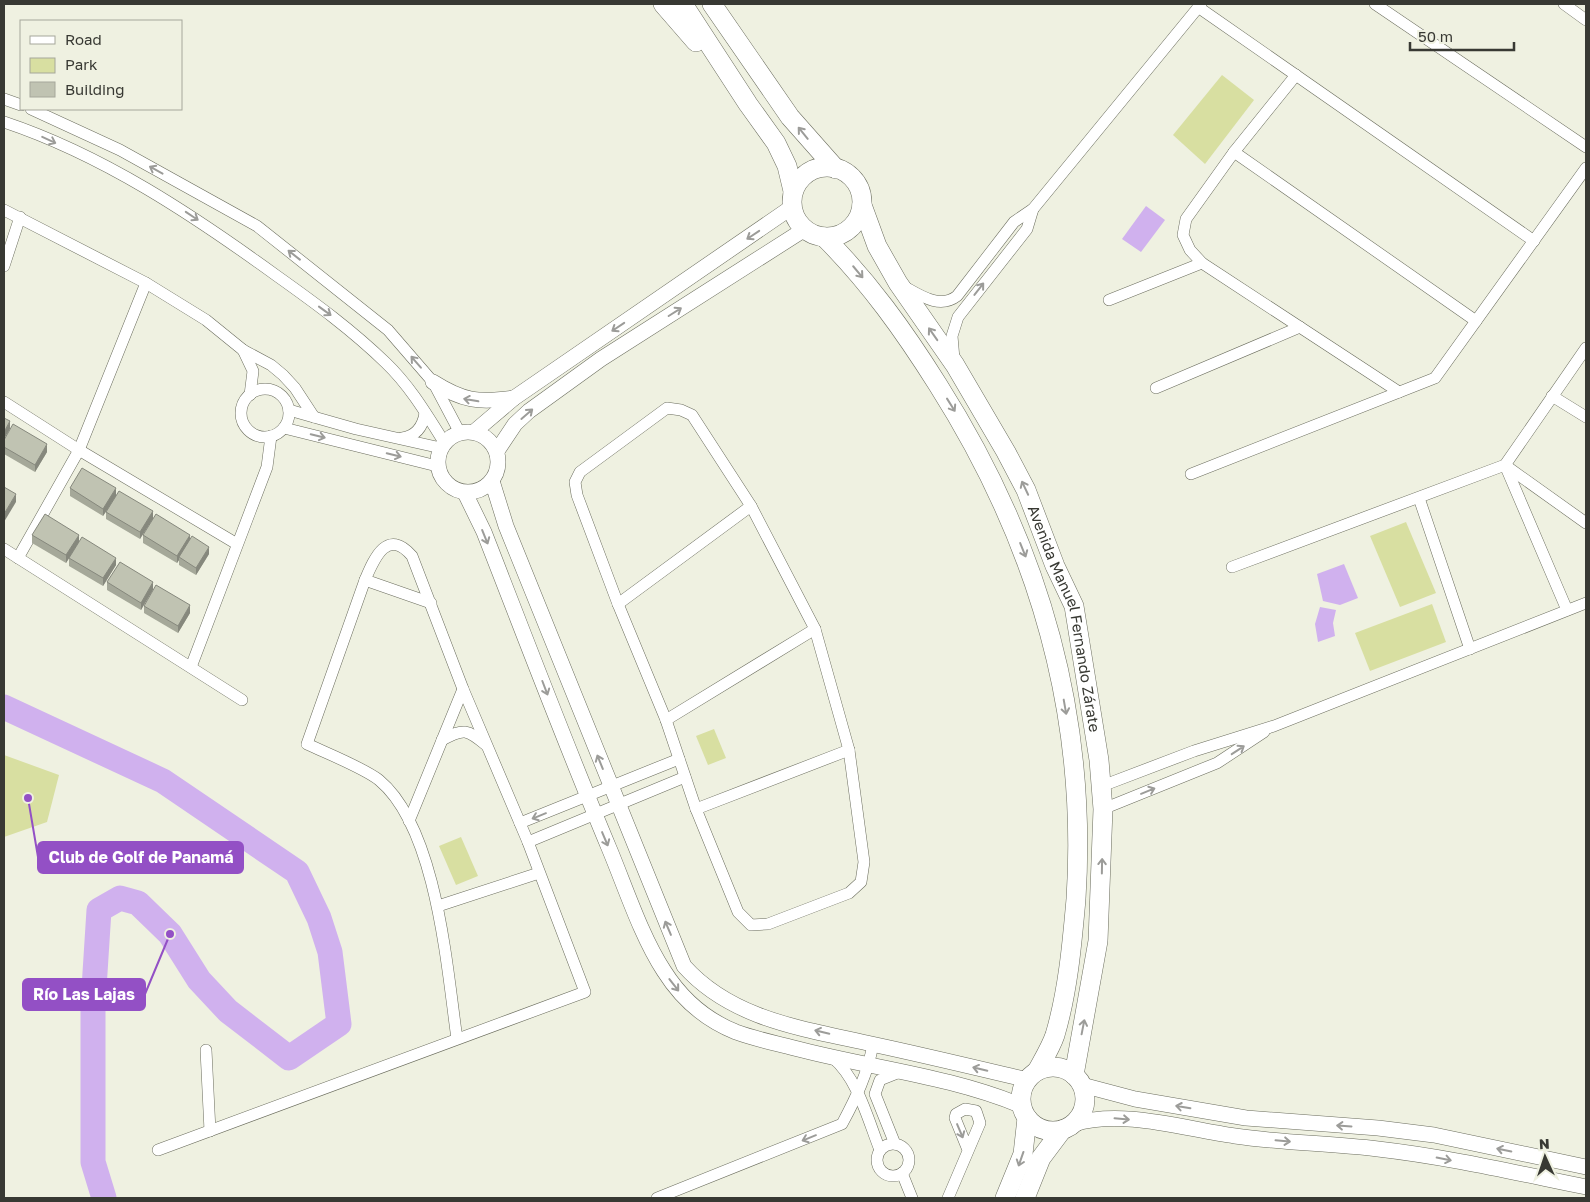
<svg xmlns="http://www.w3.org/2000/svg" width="1590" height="1202" viewBox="0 0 1590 1202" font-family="'Golos Text',sans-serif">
	<rect width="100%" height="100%" fill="#eff1e1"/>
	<g fill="#d8dfa1">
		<path d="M1222,75L1254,100L1205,164L1173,135Z"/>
		<path d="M1406,522L1436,593L1400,607L1370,536Z"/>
		<path d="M1432,604L1446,642L1370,671L1355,633Z"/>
		<path d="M714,729L726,758L708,765L696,736Z"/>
		<path d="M4,755L59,775L47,822L4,837Z"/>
		<path d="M461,837L478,876L456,885L439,846Z"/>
	</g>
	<g fill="#d0b1ee">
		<path d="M1146,206L1165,220L1141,252L1122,239Z"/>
		<path d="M1344,564L1358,598L1340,605L1323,601L1317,574Z"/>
		<path d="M1320,607L1336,610L1333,623L1335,636L1318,642L1315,624Z"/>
	</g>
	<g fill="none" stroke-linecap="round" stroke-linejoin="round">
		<path stroke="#d0b1ee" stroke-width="25" d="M4,707L163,781L297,872L319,918L330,952L339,1024L289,1058L228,1011L199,980L170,934L138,903L120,898L99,910L93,1004V1162L104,1198"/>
		<defs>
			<g id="minor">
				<path d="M1375,4L1586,147"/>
				<path d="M1564,4L1586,20"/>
				<path d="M1198,7L1534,241"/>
				<path d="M1296,75L1234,152L1186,219L1183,235L1190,250L1202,263L1399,392"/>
				<path d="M4,99L21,105"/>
				<path d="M31,109L120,150L257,226L388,330L433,382L460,433"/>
				<path d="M4,122C103,155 193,215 277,276C315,303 352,330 386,363C410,386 427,415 444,442"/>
				<path d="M1234,152L1476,321"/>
				<path d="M4,210L146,283L206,320L243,350L271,365L283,375L295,388L314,417"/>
				<path d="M4,266L20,217"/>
				<path d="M905,287C921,296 940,309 957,296L1014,222L1033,209L1201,4"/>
				<path d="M1109,300L1202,263"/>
				<path d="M243,350L253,371L250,395"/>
				<path d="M954,359L952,336L958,317L1027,229L1033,209"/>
				<path d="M1156,388L1300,327"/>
				<circle cx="265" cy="413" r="24"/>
				<path d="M1552,396L1586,417"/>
				<path d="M4,402L79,450L237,544"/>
				<path d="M667,408L681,410L692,415L751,506L815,629L849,750L864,862L861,882L849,893L768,924L751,925L738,912L696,809L666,720L618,604L577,495L575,482L580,472Z"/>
				<path d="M289,410L356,429L441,448"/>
				<path d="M284,428L437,466"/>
				<path d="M402,438C417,436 423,426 425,413"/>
				<path d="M1505,465L1567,610"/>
				<path d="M1506,466L1586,523"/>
				<path d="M1191,474L1435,378L1586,168"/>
				<path d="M1419,498L1470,649"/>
				<path d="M4,549L242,700"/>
				<path d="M18,558L79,450L146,283"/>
				<path d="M1232,567L1505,465L1586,348"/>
				<path d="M365,580L431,603"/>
				<path d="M618,604L751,506"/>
				<path d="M191,667L267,467L271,436"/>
				<path d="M666,720L815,629"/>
				<path d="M442,740C464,728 467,729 486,745"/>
				<path d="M1102,786L1194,751L1274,726L1586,603"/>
				<path d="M696,809L849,750"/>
				<path d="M1103,809L1217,763L1264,732"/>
				<path d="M409,821L463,689"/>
				<path d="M520,823L679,759"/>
				<path d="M528,842L685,777"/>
				<path d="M438,906L539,873"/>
				<path d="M206,1050L210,1131"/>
				<path d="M833,1058C858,1079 868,1120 880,1150"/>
				<circle cx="893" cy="1160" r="16"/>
				<path d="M895,1144L875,1094L880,1080L900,1072"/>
				<path d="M158,1150L585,992L528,842L463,689L412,556C387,527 374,559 365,580L307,744C326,753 364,768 379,780C437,828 447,969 457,1039"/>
				<path d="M902,1173L912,1198"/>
				<path d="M657,1198L842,1124C856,1098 868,1073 873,1044"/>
				<path d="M948,1198L980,1123L976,1111L965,1109L956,1114L955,1118L968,1150"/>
			</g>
			<g id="tertiary">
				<path d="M433,382C463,401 478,403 514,398"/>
				<circle cx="468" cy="462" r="30"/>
				<path d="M474,432L514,398L792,207"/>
				<path d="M497,451L515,424L529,411L601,359L805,229"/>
				<path d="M492,481L506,526L684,966C733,1021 807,1029 876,1045C927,1056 977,1068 1028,1080"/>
				<path d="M465,493L484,532C525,637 565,743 609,848C625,886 641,936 664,971C681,998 706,1020 736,1032C755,1039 775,1043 794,1048C870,1068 950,1076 1022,1106"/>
				<path d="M1082,1085L1135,1099L1246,1118L1378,1128L1434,1135L1586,1167"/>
				<path d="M1074,1124C1123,1109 1184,1129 1235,1136C1282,1143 1330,1143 1378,1149C1448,1157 1517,1173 1586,1187"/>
			</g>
			<g id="primary">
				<path d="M663,4L696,42"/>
				<path d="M683,4L748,104L776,143L787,166L793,191"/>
				<path d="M712,4L790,117L836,169"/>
				<circle cx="827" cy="202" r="35"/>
				<path id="s1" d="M862,205L877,246L898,283L955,365L1006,452L1026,490L1055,566L1074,606L1099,760L1103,809L1098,941L1074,1075"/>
				<path d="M824,237C869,282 904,331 938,385C1037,541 1088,713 1076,899C1072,944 1068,991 1055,1035C1051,1047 1043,1060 1037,1071"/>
				<circle cx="1053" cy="1099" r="32"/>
				<path d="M1005,1198L1023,1154L1027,1118"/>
				<path d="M1025,1198L1041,1158L1062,1130"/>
			</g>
		</defs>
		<use href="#minor" stroke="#6b6d5e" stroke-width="12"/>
		<use href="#tertiary" stroke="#6b6d5e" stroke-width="16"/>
		<use href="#primary" stroke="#6b6d5e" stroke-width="20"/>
		<use href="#minor" stroke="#fff" stroke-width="11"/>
		<use href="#tertiary" stroke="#fff" stroke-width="15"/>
		<use href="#primary" stroke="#fff" stroke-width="19"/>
	</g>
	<g fill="#a5a899">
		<path d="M4,440L47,452L35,472L4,454Z"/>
		<path d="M70,488L116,495L153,511L140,539L106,519V512L114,500L103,516L70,496Z"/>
		<path d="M32,535L79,542L66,563L32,543Z"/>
		<path d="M143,535L190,540L209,554L196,575L179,565V560L177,563L143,543Z"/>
		<path d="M69,558L116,565L103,586L69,566Z"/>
		<path d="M107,582H153L141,610L107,590Z"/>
		<path d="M144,606L190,613L178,633L144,613Z"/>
	</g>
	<g fill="#86887d">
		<path d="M10,421V429L4,439V432Z"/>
		<path d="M47,444V452L35,472V465Z"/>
		<path d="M116,488V496L103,516V509Z"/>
		<path d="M16,494V502L4,522V514Z"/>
		<path d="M153,511V519L140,539V532Z"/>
		<path d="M79,535V542L66,563V555Z"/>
		<path d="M190,535V542L179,557V560L177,563V556Z"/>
		<path d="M209,547V554L196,575V568Z"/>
		<path d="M116,558V565L103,586V578Z"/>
		<path d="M153,582V590L141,610V603Z"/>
		<path d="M190,605V613L178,633V626Z"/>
	</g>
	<g fill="#c0c3b2" stroke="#86887d">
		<path d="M4,418L10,421L4,432Z"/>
		<path d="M13,424L47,444L35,465L4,447V440Z"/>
		<path d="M82,468L116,488L103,509L70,488Z"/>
		<path d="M4,487L16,494L4,514Z"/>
		<path d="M119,491L153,511L140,532L106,512Z"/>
		<path d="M45,514L79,535L66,555L32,535Z"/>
		<path d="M156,514L190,535L177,556L143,535Z"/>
		<path d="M192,536L209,547L196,568L179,557Z"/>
		<path d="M82,537L116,558L103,578L69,558Z"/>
		<path d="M120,562L153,582L141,603L107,582Z"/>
		<path d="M156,585L190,605L178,626L144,606Z"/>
	</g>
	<defs><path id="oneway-shaft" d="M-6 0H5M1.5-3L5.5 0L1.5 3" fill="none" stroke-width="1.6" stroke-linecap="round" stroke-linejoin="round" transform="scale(1.25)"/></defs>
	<g stroke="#9c9c99">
		<use href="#oneway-shaft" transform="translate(803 133) rotate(-129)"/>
		<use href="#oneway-shaft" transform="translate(49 140) rotate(25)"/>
		<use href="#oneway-shaft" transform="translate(156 170) rotate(-151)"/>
		<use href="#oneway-shaft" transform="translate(192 216) rotate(34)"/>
		<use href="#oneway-shaft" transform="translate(753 235) rotate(146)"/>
		<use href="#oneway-shaft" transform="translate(294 255) rotate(-142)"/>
		<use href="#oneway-shaft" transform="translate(858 272) rotate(50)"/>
		<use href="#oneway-shaft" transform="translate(979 289) rotate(-52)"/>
		<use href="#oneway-shaft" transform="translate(325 311) rotate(36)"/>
		<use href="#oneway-shaft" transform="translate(675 312) rotate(-32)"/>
		<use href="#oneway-shaft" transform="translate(618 327) rotate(146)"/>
		<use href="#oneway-shaft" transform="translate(933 334) rotate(-125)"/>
		<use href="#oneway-shaft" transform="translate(416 362) rotate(-131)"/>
		<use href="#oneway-shaft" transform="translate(471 400) rotate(-170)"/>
		<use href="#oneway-shaft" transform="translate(951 405) rotate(58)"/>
		<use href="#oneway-shaft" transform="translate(527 414) rotate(-41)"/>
		<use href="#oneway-shaft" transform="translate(318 436) rotate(14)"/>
		<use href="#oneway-shaft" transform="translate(394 455) rotate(14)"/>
		<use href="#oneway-shaft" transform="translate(1025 488) rotate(-115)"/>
		<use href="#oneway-shaft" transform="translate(485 537) rotate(68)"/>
		<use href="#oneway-shaft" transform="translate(1023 550) rotate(68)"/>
		<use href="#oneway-shaft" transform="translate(545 688) rotate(69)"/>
		<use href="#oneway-shaft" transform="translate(1065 707) rotate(80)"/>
		<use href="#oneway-shaft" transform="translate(1238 750) rotate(-33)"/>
		<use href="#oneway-shaft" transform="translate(600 762) rotate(-112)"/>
		<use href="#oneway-shaft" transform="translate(1148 791) rotate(-22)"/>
		<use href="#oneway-shaft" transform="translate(539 816) rotate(158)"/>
		<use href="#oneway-shaft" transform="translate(605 839) rotate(67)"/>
		<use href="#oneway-shaft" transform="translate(1102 866) rotate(-89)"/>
		<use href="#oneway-shaft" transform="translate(668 928) rotate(-113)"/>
		<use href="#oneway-shaft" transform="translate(674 985) rotate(52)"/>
		<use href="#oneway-shaft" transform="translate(1083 1027) rotate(-79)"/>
		<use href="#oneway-shaft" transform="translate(822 1032) rotate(-167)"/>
		<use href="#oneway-shaft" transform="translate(980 1069) rotate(-167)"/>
		<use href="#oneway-shaft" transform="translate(1183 1107) rotate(-171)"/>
		<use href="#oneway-shaft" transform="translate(1122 1119) rotate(5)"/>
		<use href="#oneway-shaft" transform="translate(1344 1126) rotate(-176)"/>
		<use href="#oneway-shaft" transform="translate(960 1131) rotate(67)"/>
		<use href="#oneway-shaft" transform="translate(809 1138) rotate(158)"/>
		<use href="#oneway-shaft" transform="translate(1283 1141) rotate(5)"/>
		<use href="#oneway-shaft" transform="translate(1504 1150) rotate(-168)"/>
		<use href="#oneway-shaft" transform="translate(1021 1159) rotate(109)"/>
		<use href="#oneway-shaft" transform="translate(1444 1159) rotate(11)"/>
	</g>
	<g text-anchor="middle" stroke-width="5" stroke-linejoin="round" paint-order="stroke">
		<g font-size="15" fill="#383933" stroke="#eff1e1">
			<text dy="5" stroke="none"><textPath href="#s1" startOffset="465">Avenida Manuel Fernando Zárate</textPath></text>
		</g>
	</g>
	<path fill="none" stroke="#9350c5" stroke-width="2" d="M28 798L38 857M170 934L145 994"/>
	<g fill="#9350c5" stroke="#eff1e1" stroke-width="2">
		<circle cx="28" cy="798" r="5"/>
		<circle cx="170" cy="934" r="5"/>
	</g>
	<g fill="#9350c5" stroke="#9350c5" stroke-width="2">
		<rect x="38" y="842" width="205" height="31" rx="5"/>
		<rect x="23" y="979" width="122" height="31" rx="5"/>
	</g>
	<g font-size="16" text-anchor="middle" font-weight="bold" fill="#fff">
		<text x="141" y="863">Club de Golf de Panamá</text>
		<text x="84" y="1000">Río Las Lajas</text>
	</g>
	<rect width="1590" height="1202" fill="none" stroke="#383933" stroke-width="10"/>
	<rect x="20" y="20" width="162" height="90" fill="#eff1e1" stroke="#a6a79b"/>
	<rect x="30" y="36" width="25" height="8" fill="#ffffff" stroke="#a6a79b"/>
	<text x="65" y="45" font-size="15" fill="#383933">Road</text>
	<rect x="30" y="58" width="25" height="15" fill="#d8dfa1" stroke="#a6a79b"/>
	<text x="65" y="70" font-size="15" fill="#383933">Park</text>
	<rect x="30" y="82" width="25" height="15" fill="#c0c3b2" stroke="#a6a79b"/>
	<text x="65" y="95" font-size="15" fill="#383933">Building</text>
	<g transform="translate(1545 1157) rotate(357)" stroke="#eff1e1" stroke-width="4" paint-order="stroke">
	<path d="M0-4L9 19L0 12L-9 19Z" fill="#383933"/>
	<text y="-8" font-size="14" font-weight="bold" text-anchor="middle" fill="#383933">N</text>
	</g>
	<path d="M1410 42v8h104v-8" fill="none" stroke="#383933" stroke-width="2.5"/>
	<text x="1418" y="42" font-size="15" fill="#383933" stroke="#eff1e1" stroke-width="4" paint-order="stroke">50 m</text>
</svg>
